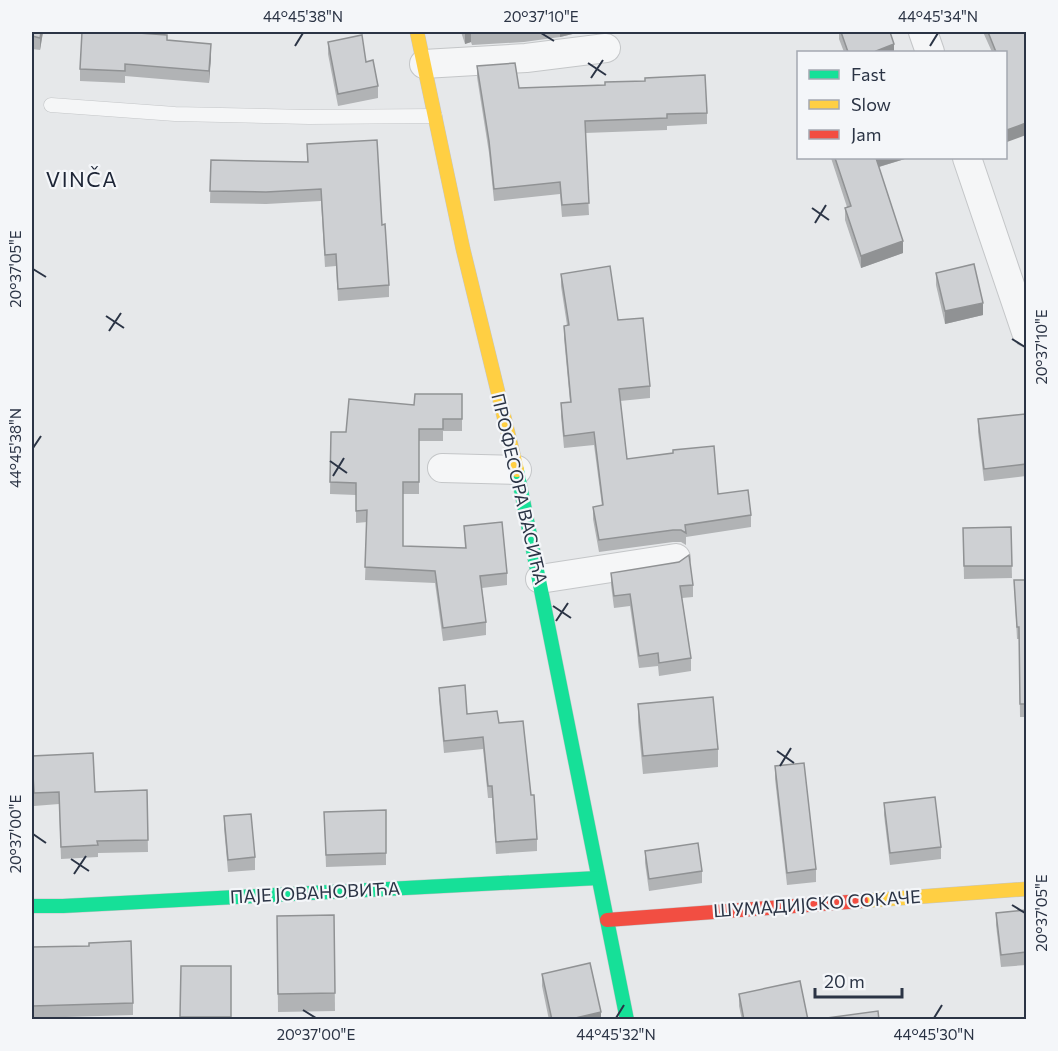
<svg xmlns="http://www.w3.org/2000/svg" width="1058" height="1051" viewBox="0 0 1058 1051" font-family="Commissioner,sans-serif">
	<rect width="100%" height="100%" fill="#e6e8ea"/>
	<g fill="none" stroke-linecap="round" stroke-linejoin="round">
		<defs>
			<path id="lane" d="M51,105L175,114L309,117L435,116"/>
			<g id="street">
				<path d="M923,32L930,52"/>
				<path d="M424,64L526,58L606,48"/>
				<path d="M967,158L1026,332"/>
				<path d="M442,468L517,470"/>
				<path d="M540,579L676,558"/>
			</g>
			<g id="fast">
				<path d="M517,470L627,1020"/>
				<path d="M32,906H63L598,878"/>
			</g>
			<g id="slow">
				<path d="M417,32L463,249L517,470"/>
				<path d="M861,901L1026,889"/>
			</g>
			<path id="jam" d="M607,920L861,901"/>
		</defs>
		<use href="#lane" stroke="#c4c6c8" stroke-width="15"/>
		<use href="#street" stroke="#c4c6c8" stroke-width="30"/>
		<use href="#fast" stroke="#c4c6c8" stroke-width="15"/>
		<use href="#slow" stroke="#c4c6c8" stroke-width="15"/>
		<use href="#jam" stroke="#c4c6c8" stroke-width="15"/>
		<use href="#lane" stroke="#f5f6f7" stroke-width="14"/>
		<use href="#street" stroke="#f5f6f7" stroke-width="28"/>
		<use href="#fast" stroke="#16e098" stroke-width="14"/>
		<use href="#slow" stroke="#ffcf43" stroke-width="14"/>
		<use href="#jam" stroke="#f24e42" stroke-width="14"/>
	</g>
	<g fill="#b1b3b5">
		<path d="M32,32H43L40,50L32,49Z"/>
		<path d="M461,32H581L560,37L524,42L472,45L471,42L465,44Z"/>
		<path d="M839,32H890L894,52H844L839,39Z"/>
		<path d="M983,32H1026L1007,142L1005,137V52H992Z"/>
		<path d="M142,33L167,40L211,56L209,83L125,76V83L80,81V69Z"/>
		<path d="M328,42L378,86V98L338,106L328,54Z"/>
		<path d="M477,66L519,88L707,113V124L667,126V130L585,133L589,215L562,217L560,194L494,201L489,153L477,77Z"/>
		<path d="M307,144L382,225L389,285V297L338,301L336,266L325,267L321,201L266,204L210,203L211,160L307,162Z"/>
		<path d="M831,158H908L879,167L903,253L861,268L845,220V208L847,207Z"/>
		<path d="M936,273L983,315L945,324L936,285Z"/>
		<path d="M561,274L618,320L650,386V398L620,401L627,459L718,494L751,515V527L686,537V545L681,542H673L599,552L593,519V507L602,506L594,445L564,448L561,416V403L570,402L564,338V326L567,325L561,286Z"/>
		<path d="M462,394V431H443V441H419V494H403V546L465,548L464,526L507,573V585L482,588L486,622V635L443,641L435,583L365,580L367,522L356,523V495L330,494L331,432H346L414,405Z"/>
		<path d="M978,419L1026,424V476L984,481L978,432Z"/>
		<path d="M1011,527L1012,578L964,579L963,528Z"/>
		<path d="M611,573L693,585V597L682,598L691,658V671L659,676L658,666L639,668L630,606L614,608L611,585Z"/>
		<path d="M1014,580H1026V717H1020L1019,639H1017Z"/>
		<path d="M439,688L467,714L499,723L531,795L537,839V851L496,854L492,798H488L483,749L444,753L439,700Z"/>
		<path d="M638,704L718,749V767L643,774L638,722Z"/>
		<path d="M32,756L95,792L147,790L148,852L98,853V857L61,859L59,804L34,806Z"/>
		<path d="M775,766L816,869V882L787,885L775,779Z"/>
		<path d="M884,803L941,847V859L890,865L884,815Z"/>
		<path d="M386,810V865L326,867L324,812Z"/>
		<path d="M224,816L255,857V870L228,872L224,828Z"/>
		<path d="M645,851L702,871V883L649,891L645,863Z"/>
		<path d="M1026,910V965L1001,967L996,925V913Z"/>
		<path d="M334,915L335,1011L278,1012L277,916Z"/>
		<path d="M89,946L133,1003V1015L32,1018V947Z"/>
		<path d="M181,966H231V1020H180Z"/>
		<path d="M542,974L601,1020H549L542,986Z"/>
		<path d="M739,994L808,1020H742L739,1006Z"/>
	</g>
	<g fill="#909294">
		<path d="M41,32H43L40,50V38Z"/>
		<path d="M465,32H471V42L465,44Z"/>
		<path d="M560,32H581L560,37Z"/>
		<path d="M211,44V56L209,83V71Z"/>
		<path d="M894,44V52H876V51Z"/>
		<path d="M1026,123V135L1007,142V130Z"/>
		<path d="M875,158H908L875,168Z"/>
		<path d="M903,241V253L861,268V256Z"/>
		<path d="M983,303V315L945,324V311Z"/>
		<path d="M601,1012V1020H567Z"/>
	</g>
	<g fill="#ced0d3" stroke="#909294" stroke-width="1.5">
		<path d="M32,32H41L40,38L32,36Z"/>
		<path d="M82,32H141L140,33L167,35V40L211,44L209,71L125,64V71L80,69Z"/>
		<path d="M841,32H890L894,44L876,51L877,52H848Z"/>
		<path d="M988,32H1026V123L1007,130L1005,125V52H996Z"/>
		<path d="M362,35L366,62L373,60L378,86L338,94L328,42Z"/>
		<path d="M515,63L519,88L605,85V82L645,81V78L705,75L707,113L667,114V118L585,121L589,203L562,205L560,182L494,189L489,141L477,66Z"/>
		<path d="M377,140L382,225L385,224L389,285L338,289L336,254L325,255L321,189L266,192L210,191L211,160L308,162L307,144Z"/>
		<path d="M835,158H876L903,241L861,256L845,208L851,206Z"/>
		<path d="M974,264L983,303L945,311L936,273Z"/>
		<path d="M610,266L618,320L643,318L650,386L619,389L627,459L673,453V450L714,446L718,494L748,490L751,515L685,525L686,533L681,530H673L599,540L593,507L603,505L594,432L564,436L561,403L571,402L564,326L569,325L561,274Z"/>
		<path d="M415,394H462V419H443V429H419V482H403V546L466,548L464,526L502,522L507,573L480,576L486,622L443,628L435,571L365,567L367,510L356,511V483L330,482L331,432H346L349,399L414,405Z"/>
		<path d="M1025,414L1026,424V464L984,469L978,419Z"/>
		<path d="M1011,527L1012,566H964L963,528Z"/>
		<path d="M689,555L693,585L680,586L691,658L659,663L658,653L639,656L630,594L614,596L611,573L679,562Z"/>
		<path d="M1014,580H1026V704H1020L1019,627H1017Z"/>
		<path d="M465,685L467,714L497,711L499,723L523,721L531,795H534L537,839L496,842L492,786H488L483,737L444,741L439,688Z"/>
		<path d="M713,697L718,749L643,756L638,704Z"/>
		<path d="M93,753L95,792L147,790L148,840L97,841L98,845L61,847L59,792L34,793L32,756Z"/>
		<path d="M804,763L816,869L787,873L775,766Z"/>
		<path d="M935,797L941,847L890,853L884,803Z"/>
		<path d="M386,810V853L326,855L324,812Z"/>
		<path d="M251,814L255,857L228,860L224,816Z"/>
		<path d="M698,843L702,871L649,879L645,851Z"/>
		<path d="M1026,910V952L1001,955L996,913Z"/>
		<path d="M334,915L335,993L278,994L277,916Z"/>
		<path d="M131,941L133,1003L32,1006V947L89,946V943Z"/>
		<path d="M590,963L601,1012L567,1020H552L542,974Z"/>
		<path d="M181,966H231V1017H180Z"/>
		<path d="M800,981L808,1020H744L739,994Z"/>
		<path d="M878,1011L879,1020H812Z"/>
	</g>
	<path fill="none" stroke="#2b3445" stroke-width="2" d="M541,33L554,41M295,46L303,33M930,46L938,33M588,63L606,75M591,78L603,60M812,208L829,220M815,223L826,205M33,269L46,277M106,316L124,328M109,331L121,313M1012,339L1025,347M33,448L41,436M330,461L347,473M333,476L344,458M553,606L571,618M556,621L568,603M777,751L794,763M780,766L791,748M33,834L46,843M71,859L89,871M74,874L86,856M1012,905L1025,913M303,1010L316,1018M616,1018L624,1005M934,1018L942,1005"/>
	<g text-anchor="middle" stroke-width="4.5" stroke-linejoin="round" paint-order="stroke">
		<g font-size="18" fill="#2b3445" stroke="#f4f6f9">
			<text transform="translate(519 489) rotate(77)" y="6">ПРОФЕСОРА ВАСИЋА</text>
			<text transform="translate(315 893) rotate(-3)" y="6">ПАЈЕ ЈОВАНОВИЋА</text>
			<text transform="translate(817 904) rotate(-4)" y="6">ШУМАДИЈСКО СОКАЧЕ</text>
		</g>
		<g font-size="21" letter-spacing="1.5" fill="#1d2536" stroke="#f4f6f9">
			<text x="82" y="187">VINČA</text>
		</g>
	</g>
	<rect width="1058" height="1051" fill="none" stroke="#f4f6f9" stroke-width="66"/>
	<rect x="797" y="51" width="210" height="108" fill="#f4f6f9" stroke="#a4a8b1" stroke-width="1.5"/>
	<rect x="809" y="70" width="30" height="9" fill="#16e098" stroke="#a4a8b1" stroke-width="1.5"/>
	<text x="851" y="81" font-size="18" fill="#2b3445">Fast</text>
	<rect x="809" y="100" width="30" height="9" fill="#ffcf43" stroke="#a4a8b1" stroke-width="1.5"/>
	<text x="851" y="111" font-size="18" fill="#2b3445">Slow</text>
	<rect x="809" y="130" width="30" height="9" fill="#f24e42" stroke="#a4a8b1" stroke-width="1.5"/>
	<text x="851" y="141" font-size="18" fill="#2b3445">Jam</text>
	<path d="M815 988v9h87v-9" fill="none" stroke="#2b3445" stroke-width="3"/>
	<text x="824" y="988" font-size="18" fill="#2b3445" stroke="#f4f6f9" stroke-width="4.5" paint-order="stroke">20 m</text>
	<rect x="33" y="33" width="992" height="985" fill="none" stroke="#2b3445" stroke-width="2"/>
	<g font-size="15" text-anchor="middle" fill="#2b3445">
		<text x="303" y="22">44°45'38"N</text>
		<text x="541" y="22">20°37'10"E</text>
		<text x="938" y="22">44°45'34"N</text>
		<text transform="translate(16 269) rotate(-90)" y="5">20°37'05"E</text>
		<text transform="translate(1042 347) rotate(-90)" y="5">20°37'10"E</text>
		<text transform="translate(16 448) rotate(-90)" y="5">44°45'38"N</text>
		<text transform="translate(16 834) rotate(-90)" y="5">20°37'00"E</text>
		<text transform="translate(1042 913) rotate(-90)" y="5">20°37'05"E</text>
		<text x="316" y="1040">20°37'00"E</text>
		<text x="616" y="1040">44°45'32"N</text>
		<text x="934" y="1040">44°45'30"N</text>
	</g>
</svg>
